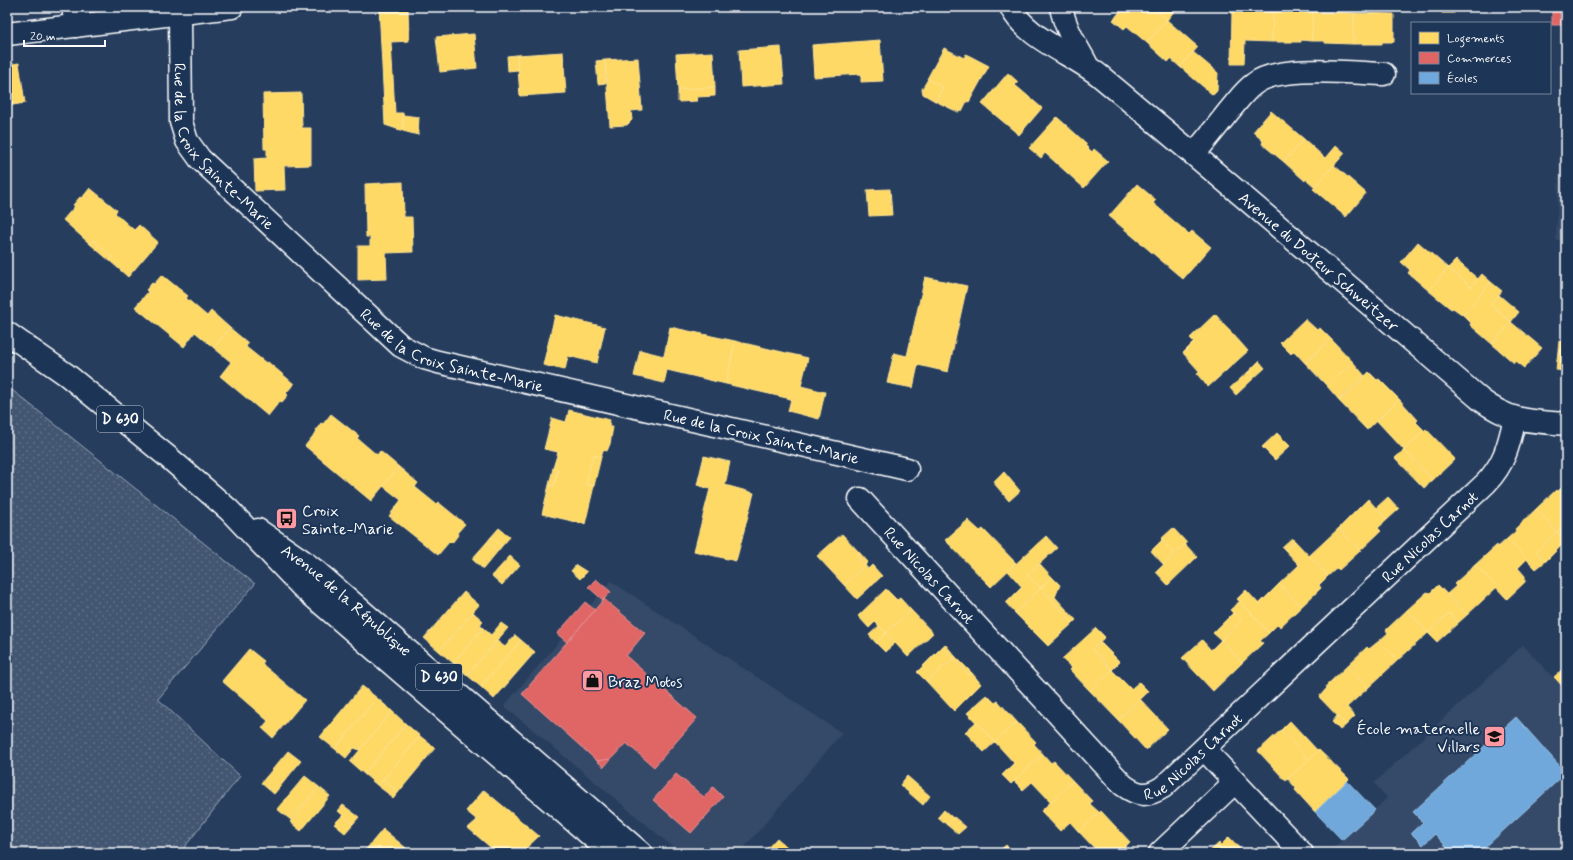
<svg xmlns="http://www.w3.org/2000/svg" width="1573" height="860" viewBox="0 0 1573 860" font-family="Mynerve,sans-serif">
	<defs>
		<pattern id="grass-dots" width="8" height="8" patternUnits="userSpaceOnUse"><rect width="8" height="8" fill="#425672"/><path d="M2 2h.1M6 6h.1" fill="none" stroke="#5e6f87" stroke-width="1.8" stroke-linecap="round"/></pattern>
	</defs>
	<rect width="100%" height="100%" fill="#263d5e"/>
	<filter id="ink" filterUnits="userSpaceOnUse"><feTurbulence type="fractalNoise" baseFrequency=".025" numOctaves="2"/><feDisplacementMap in="SourceGraphic" scale="8" xChannelSelector="R" yChannelSelector="G"/><feConvolveMatrix kernelMatrix="1 2 1 2 8 2 1 2 1" color-interpolation-filters="sRGB"/></filter>
	<g filter="url(#ink)">
		<g fill="#344a68">
			<path d="M1566,7V241L1556,240Z"/>
			<path d="M611,581L842,733L740,853H680L504,706Z"/>
			<path d="M1523,645L1566,691V853H1328L1387,798L1374,783Z"/>
		</g>
		<path fill="url(#grass-dots)" stroke="#a0aab8" d="M7,386L255,584L158,699L240,776L180,853H7Z"/>
		<g fill="#ffd966" stroke="#ffe494">
			<path d="M379,7H408L409,41L391,42L395,113H403V131L385,125Z"/>
			<path d="M1124,7H1152L1167,20L1147,43L1127,26L1124,29L1113,20Z"/>
			<path d="M1152,7H1173L1176,9L1167,20Z"/>
			<rect x="1442" y="7" width="12" height="6"/>
			<path d="M1232,11H1273L1272,42L1245,41L1244,64H1231Z"/>
			<path d="M1273,11L1313,12L1312,41L1301,40V42H1272Z"/>
			<path d="M1313,12L1354,13L1353,44L1325,43V41H1312Z"/>
			<path d="M1354,13L1394,14V42H1382V44H1353Z"/>
			<path d="M1167,20L1198,47L1180,67L1171,59L1168,62L1147,43Z"/>
			<path d="M474,34L477,68L440,72L436,37Z"/>
			<path d="M880,40L883,81L861,82V74L814,77L812,45Z"/>
			<path d="M781,47L784,84L741,87L739,50Z"/>
			<path d="M944,48L964,58L966,54L989,66L969,102L967,101L962,111L958,112L935,101L943,87L927,79Z"/>
			<path d="M563,52L566,93L520,96L517,55Z"/>
			<path d="M713,52L715,87L678,90L676,54Z"/>
			<path d="M1193,52L1218,73L1217,91L1213,95L1180,67Z"/>
			<path d="M517,55L518,70L508,71L507,56Z"/>
			<path d="M638,58L642,110L631,111L632,120L627,125L610,126L605,60Z"/>
			<path d="M605,60L606,83L598,84L596,61Z"/>
			<path d="M19,63L25,103L7,106V65Z"/>
			<path d="M1008,73L1018,82L1015,85L1042,108L1019,135L982,104Z"/>
			<path d="M928,79L943,87L935,101L923,94L922,89Z"/>
			<path d="M715,87V96L697,97V101L678,102V90Z"/>
			<path d="M301,93L302,128H311V165L284,166L285,190L255,191L254,159L267,158V149H264L263,94Z"/>
			<path d="M1271,111L1304,139L1284,162L1262,144L1263,141L1253,132Z"/>
			<path d="M403,115L419,117L418,135L403,131Z"/>
			<path d="M1057,117L1087,144L1085,145L1092,152L1094,149L1108,161L1084,188L1045,153L1041,158L1029,148Z"/>
			<path d="M1304,139L1325,158L1336,145L1345,153L1315,187L1306,179L1305,181L1284,162Z"/>
			<path d="M1334,165L1366,193L1346,217L1313,189Z"/>
			<path d="M403,182L404,217H412L413,252L386,253L387,279L358,280V246H370V237H366L365,184Z"/>
			<path d="M1137,184L1156,200L1153,203L1189,234L1192,231L1211,247L1183,279L1109,216Z"/>
			<path d="M90,188L117,210L115,213L134,230L139,225L158,242L128,277L110,261L113,258L93,240L90,244L63,220L75,206L73,205L80,197L82,198Z"/>
			<path d="M890,189L892,215L869,216L867,190Z"/>
			<path d="M93,240L113,258L110,261L90,244Z"/>
			<path d="M1418,242L1448,268L1429,291L1408,273L1410,270L1401,262Z"/>
			<path d="M1456,260L1478,279L1471,287L1448,268Z"/>
			<path d="M1448,268L1471,287L1482,274L1491,282L1463,315L1453,308L1451,309L1429,291Z"/>
			<path d="M162,275L188,296L186,298L207,316L211,311L230,328L214,348L195,332L184,347L135,307L148,292L146,290L152,283L154,284Z"/>
			<path d="M925,277L967,286L948,372L918,365L913,388L887,383L894,353L907,356Z"/>
			<path d="M1491,282L1502,291L1491,304L1511,322L1492,344L1470,325L1471,323L1463,315Z"/>
			<path d="M1499,295L1519,312L1511,322L1491,304Z"/>
			<path d="M1215,314L1248,351L1208,387L1197,374L1200,372L1183,353L1194,342L1190,338Z"/>
			<path d="M555,315L605,327L597,363L568,356L565,370L543,365Z"/>
			<path d="M1305,319L1317,330L1320,328L1331,339L1305,363L1294,351L1291,354L1280,343Z"/>
			<path d="M1511,322L1542,348L1524,368L1515,361L1514,363L1492,344Z"/>
			<path d="M670,327L735,341L726,384L667,370L664,383L634,376L640,350L664,356Z"/>
			<path d="M230,328L248,343L246,347L266,363L268,362L294,384L286,393L288,395L282,402L280,401L268,416L220,376L231,362L214,348Z"/>
			<path d="M1331,339L1353,362L1327,386L1305,363Z"/>
			<path d="M735,341L808,358L801,386L825,392L819,419L788,411L791,399L726,384Z"/>
			<path d="M1559,341L1566,342L1565,371L1556,370Z"/>
			<path d="M1259,361L1265,368L1254,378L1248,372Z"/>
			<path d="M1353,362L1365,376L1339,400L1327,386Z"/>
			<path d="M1248,372L1254,378L1236,395L1230,388Z"/>
			<path d="M1369,372L1377,380L1379,379L1399,399L1367,430L1339,401Z"/>
			<path d="M1399,399L1418,420L1416,422L1425,431L1404,450L1377,421Z"/>
			<path d="M569,410L610,420L609,427H613L610,444L607,451L603,450L601,457L593,455L586,484L594,486L585,524L542,514L549,485L554,486L558,469L553,468L558,452L544,449L552,418L566,422Z"/>
			<path d="M331,414L359,436L357,438L377,455L380,451L399,467L371,501L305,446L317,431L316,430L321,423L323,424Z"/>
			<path d="M1426,429L1455,459L1433,480L1404,450Z"/>
			<path d="M1277,433L1290,446L1275,460L1262,447Z"/>
			<path d="M1404,450L1433,480L1424,488L1395,458Z"/>
			<path d="M593,455L601,457L594,486L586,484Z"/>
			<path d="M704,456L730,462L725,485L754,493L736,561L694,551L710,489L697,485Z"/>
			<path d="M399,467L418,483L415,487L436,504L438,502L465,524L457,533L458,535L452,543L450,541L438,555L389,516L401,500L383,486Z"/>
			<path d="M553,468L558,469L554,486L549,485Z"/>
			<path d="M1004,472L1020,491L1009,501L993,482Z"/>
			<path d="M1566,484V524L1557,532L1536,509L1556,490L1557,492Z"/>
			<path d="M1388,497L1399,509L1387,520L1376,508Z"/>
			<path d="M1368,499L1387,520L1378,528L1381,531L1360,551L1339,528Z"/>
			<path d="M1536,509L1557,532L1536,552L1546,561L1536,569L1507,539L1516,531L1515,529Z"/>
			<path d="M968,520L980,531L983,529L1016,563L991,587L945,540Z"/>
			<path d="M1566,524V541L1557,532Z"/>
			<path d="M499,528L510,537L502,546L491,537Z"/>
			<path d="M1173,528L1187,543L1174,554L1161,539Z"/>
			<path d="M1339,528L1360,551L1339,570L1337,568L1328,576L1309,556Z"/>
			<path d="M1557,532L1566,541L1546,561L1536,552Z"/>
			<path d="M842,534L859,552L856,555L865,565L844,585L817,556Z"/>
			<path d="M1046,536L1057,548L1027,575L1041,588L1015,613L1006,603L1022,587L1008,571Z"/>
			<path d="M491,537L502,546L498,551L487,542Z"/>
			<path d="M1292,538L1295,541L1285,550L1282,547Z"/>
			<path d="M1507,539L1527,559L1518,568L1525,576V582L1507,599L1475,565L1497,545L1498,547Z"/>
			<path d="M1162,540L1174,554L1164,565L1151,551Z"/>
			<path d="M1295,541L1328,576L1319,585L1321,588L1301,607L1279,584L1299,565L1285,550Z"/>
			<path d="M487,542L498,551L483,569L472,559Z"/>
			<path d="M1185,544L1197,557L1168,585L1156,572Z"/>
			<path d="M859,552L868,562L865,565L856,555Z"/>
			<path d="M510,556L520,565L502,585L492,576Z"/>
			<path d="M1040,564L1052,577L1041,588L1027,575Z"/>
			<path d="M576,565L587,572L580,579L571,571Z"/>
			<path d="M865,565L868,569L872,565L882,576L857,599L844,585Z"/>
			<path d="M1475,565L1497,587L1467,615L1447,594L1456,586L1454,584Z"/>
			<path d="M1052,577L1060,585L1055,597L1076,620L1073,623L1041,588Z"/>
			<path d="M1279,584L1301,607L1280,627L1278,624L1269,633L1237,599L1246,590L1259,604Z"/>
			<path d="M1438,585L1467,615L1458,623L1449,613L1428,633L1407,610L1427,592L1430,593Z"/>
			<path d="M1041,588L1073,623L1048,646L1015,613Z"/>
			<path d="M886,589L897,600L900,598L911,610L886,633L875,622L869,628L858,616Z"/>
			<path d="M464,592L479,605L439,651L424,638Z"/>
			<path d="M1240,601L1269,633L1260,641L1263,643L1242,663L1221,640L1241,621L1230,610Z"/>
			<path d="M911,610L933,633L908,657L886,633Z"/>
			<path d="M1407,610L1428,633L1398,660L1379,641L1388,633L1386,630Z"/>
			<path d="M473,612L483,621L480,625L483,628L453,663L439,651Z"/>
			<path d="M1233,613L1241,621L1221,640L1213,633Z"/>
			<path d="M1449,613L1458,623L1437,642L1428,633Z"/>
			<path d="M501,623L508,628L467,675L453,663L483,628L491,635Z"/>
			<path d="M879,626L886,633L876,643L869,635Z"/>
			<path d="M1096,628L1105,637L1092,649L1112,670L1090,691L1070,670L1072,668L1062,659Z"/>
			<path d="M886,633L895,643L885,652L876,643Z"/>
			<path d="M515,635L521,640L481,687L467,675L497,641L505,647Z"/>
			<path d="M521,640L535,652L494,699L481,687Z"/>
			<path d="M1202,640L1211,650L1221,640L1242,663L1213,691L1182,658Z"/>
			<path d="M1379,641L1398,660L1368,688L1347,666L1367,647L1369,649Z"/>
			<path d="M1100,642L1120,662L1112,670L1092,649Z"/>
			<path d="M945,644L955,656L953,658L942,647Z"/>
			<path d="M942,647L953,658L927,682L917,672Z"/>
			<path d="M249,649L264,661L262,664L305,700L273,738L262,728L268,721L222,681Z"/>
			<path d="M955,656L972,673L969,675L953,658Z"/>
			<path d="M953,658L969,675L972,673L981,684L954,711L927,682Z"/>
			<path d="M1347,666L1368,688L1347,707L1355,716L1346,725L1319,697L1327,688L1326,686Z"/>
			<path d="M1566,666V690L1554,677Z"/>
			<path d="M1112,670L1131,689L1139,682L1148,691L1118,720L1090,691Z"/>
			<path d="M362,686L377,698L335,749L320,737Z"/>
			<path d="M987,695L995,703L998,701L1017,722L995,742L967,713Z"/>
			<path d="M377,698L392,711L360,750L354,748L346,758L335,749Z"/>
			<path d="M1140,699L1168,729L1146,750L1118,720Z"/>
			<path d="M392,711L406,724L364,774L350,762Z"/>
			<path d="M1337,716L1346,725L1340,730L1332,722Z"/>
			<path d="M1290,721L1318,751L1309,760L1281,730Z"/>
			<path d="M976,722L995,742L984,752L965,732Z"/>
			<path d="M1017,722L1036,742L1034,744L1043,754L1011,784L1002,775L1014,763L995,742Z"/>
			<path d="M406,724L420,736L378,786L364,774Z"/>
			<path d="M1281,730L1309,760L1286,781L1258,751Z"/>
			<path d="M420,736L435,748L393,799L390,795L395,789L383,780Z"/>
			<path d="M1319,750L1349,779L1315,812L1295,790L1296,788L1288,779Z"/>
			<path d="M288,751L301,761L274,794L261,783Z"/>
			<path d="M1043,754L1051,763L1054,761L1073,781L1051,802L1032,782L1023,790L1014,781Z"/>
			<path d="M305,776L319,787L291,820L277,809Z"/>
			<path d="M907,776L930,796L923,805L900,785Z"/>
			<path d="M383,780L395,789L390,795L378,786Z"/>
			<path d="M1073,781L1092,801L1090,804L1100,813L1079,832L1070,822L1060,831L1041,811Z"/>
			<path d="M319,787L330,796L301,831L290,822Z"/>
			<path d="M484,790L539,836L521,853H497L468,828L477,820L466,811Z"/>
			<path d="M343,805L359,817L353,824L338,811Z"/>
			<path d="M944,810L953,818L947,825L938,817Z"/>
			<path d="M1101,811L1130,842L1119,853H1099L1079,832Z"/>
			<path d="M343,815L353,824L345,833L334,824Z"/>
			<path d="M954,817L966,827L958,834L947,825Z"/>
			<path d="M383,829L412,853H363Z"/>
			<path d="M1229,837L1244,853H1208L1219,843L1221,845Z"/>
			<path d="M777,838L794,853H763Z"/>
			<path d="M1006,845L1014,853H997Z"/>
		</g>
		<g fill="#e06666" stroke="#e99494">
			<rect x="1552" y="7" width="13" height="18"/>
			<path d="M596,579L611,592L603,600L588,587Z"/>
			<path d="M604,599L645,633L626,656L697,718L654,767L626,743L611,759L597,761L522,694Z"/>
			<path d="M585,602L595,610L567,642L557,634Z"/>
			<path d="M611,759L604,767L597,761L603,760Z"/>
			<path d="M676,774L704,797L713,787L723,797L691,833L653,800Z"/>
		</g>
		<g fill="#6fa8dc" stroke="#9ac2e6">
			<path d="M1516,717L1566,773L1479,853H1452L1435,834L1423,845L1411,833L1423,822L1413,812Z"/>
			<path d="M1347,781L1375,810L1342,840L1315,812Z"/>
		</g>
		<g fill="none" stroke-linecap="round" stroke-linejoin="round">
			<defs>
				<g id="minor">
					<path d="M73,7L76,26"/>
					<path id="s1" d="M1011,7C1025,38 1073,54 1100,76C1228,182 1354,291 1481,400C1511,422 1530,421 1566,424"/>
					<path d="M1061,7C1065,28 1076,45 1086,63"/>
					<path id="s2" d="M180,14L181,122L187,141L200,159L401,346L424,358L438,362L907,469"/>
					<path d="M1194,154C1206,140 1218,125 1229,111C1237,102 1244,91 1254,84C1278,64 1353,73 1384,74"/>
					<path id="s3" d="M860,499L1123,785C1138,796 1147,797 1163,787L1486,483C1505,463 1509,444 1515,418"/>
					<path d="M1204,749L1302,853"/>
					<path d="M1160,853L1235,782"/>
				</g>
				<g id="major">
					<path d="M7,34L232,7"/>
					<path d="M7,333L67,375L168,457L229,510L301,586L611,853"/>
					<path id="s4" d="M258,530L300,559L317,572L641,853"/>
				</g>
			</defs>
			<use href="#minor" stroke="#fff" stroke-width="25"/>
			<use href="#major" stroke="#fff" stroke-width="25"/>
			<use href="#minor" stroke="#1d3557" stroke-width="22"/>
			<use href="#major" stroke="#1d3557" stroke-width="22"/>
		</g>
	</g>
	<defs>
		<symbol id="bus-square" viewBox="-11 -11 22 22"><rect x="-9" y="-9" width="18" height="18" rx="4" fill="#ff9aa2" stroke="#1d3557"/><path d="M-5-6H5V4H4V6H2V4H-2V6H-4V4H-5ZM-3.5-4V0h7V-4ZM-3.5 1.2v1.5H-2V1.2ZM2 1.2v1.5H3.5V1.2Z" fill="#111"/></symbol>
		<symbol id="shop-square" viewBox="-11 -11 22 22"><rect x="-9" y="-9" width="18" height="18" rx="4" fill="#ff9aa2" stroke="#1d3557"/><path d="M-5-2.5h2.3a2.7 3.5 0 0 1 5.4 0H5L5.5 6h-11ZM-1.5-2.5h3a1.5 2.3 0 0 0-3 0Z" fill="#111"/></symbol>
		<symbol id="school-square" viewBox="-11 -11 22 22"><rect x="-9" y="-9" width="18" height="18" rx="4" fill="#ff9aa2" stroke="#1d3557"/><path d="M0-5L7-2L0 1L-7-2ZM-4 1L0 2.5L4 1V4Q0 6-4 4Z" fill="#111"/></symbol>
	</defs>
	<g fill-rule="evenodd">
		<use href="#bus-square" x="274" y="506" width="25" height="25"/>
		<use href="#shop-square" x="580" y="668" width="25" height="25"/>
		<use href="#school-square" x="1482" y="724" width="25" height="25"/>
	</g>
	<g text-anchor="middle" stroke-width="4" stroke-linejoin="round" paint-order="stroke">
		<g fill="#1d3557" stroke="#bbc2cd" stroke-width="1">
			<rect x="97" y="406" width="46" height="26" rx="3"/>
			<rect x="416" y="664" width="46" height="26" rx="3"/>
		</g>
		<g font-size="15" font-weight="bold" fill="#fff">
			<text x="120" y="424">D 630</text>
			<text x="439" y="682">D 630</text>
		</g>
		<g font-size="16" fill="#fff" stroke="#1d3557">
			<text dy="6" stroke="none"><textPath href="#s2" startOffset="149">Rue de la Croix Sainte-Marie</textPath></text>
			<text dy="6" stroke="none"><textPath href="#s1" startOffset="401">Avenue du Docteur Schweitzer</textPath></text>
			<text dy="6" stroke="none"><textPath href="#s2" startOffset="473">Rue de la Croix Sainte-Marie</textPath></text>
			<text dy="6" stroke="none"><textPath href="#s2" startOffset="797">Rue de la Croix Sainte-Marie</textPath></text>
			<text dy="6" stroke="none"><textPath href="#s3" startOffset="798">Rue Nicolas Carnot</textPath></text>
			<text dy="6" stroke="none"><textPath href="#s3" startOffset="103">Rue Nicolas Carnot</textPath></text>
			<text dy="6" stroke="none"><textPath href="#s4" startOffset="113">Avenue de la République</textPath></text>
			<text dy="6" stroke="none"><textPath href="#s3" startOffset="474">Rue Nicolas Carnot</textPath></text>
		</g>
		<g font-size="16" fill="#fff" stroke="#1d3557" text-anchor="start">
			<text x="302" y="516">Croix<tspan x="302" dy="18">Sainte-Marie</tspan></text>
			<text x="608" y="687">Braz Motos</text>
			<text x="1480" y="734" text-anchor="end">École maternelle<tspan x="1480" dy="18">Villars</tspan></text>
		</g>
	</g>
	<rect width="1573" height="860" fill="none" stroke="#1d3557" stroke-width="24"/>
	<rect x="12" y="12" width="1549" height="836" fill="none" stroke="#fff" stroke-width="1.5" filter="url(#ink)"/>
	<rect x="1411" y="22" width="140" height="72" fill="#1d3557" stroke="#77869a"/>
	<rect x="1419" y="32" width="20" height="12" fill="#ffd966" stroke="#77869a"/>
	<text x="1447" y="42" font-size="12" fill="#ffffff">Logements</text>
	<rect x="1419" y="52" width="20" height="12" fill="#e06666" stroke="#77869a"/>
	<text x="1447" y="62" font-size="12" fill="#ffffff">Commerces</text>
	<rect x="1419" y="72" width="20" height="12" fill="#6fa8dc" stroke="#77869a"/>
	<text x="1447" y="82" font-size="12" fill="#ffffff">Écoles</text>
	<path d="M24 40v6h81v-6" fill="none" stroke="#ffffff" stroke-width="2"/>
	<text x="30" y="40" font-size="12" fill="#ffffff" stroke="#1d3557" stroke-width="3" paint-order="stroke">20 m</text>
</svg>
